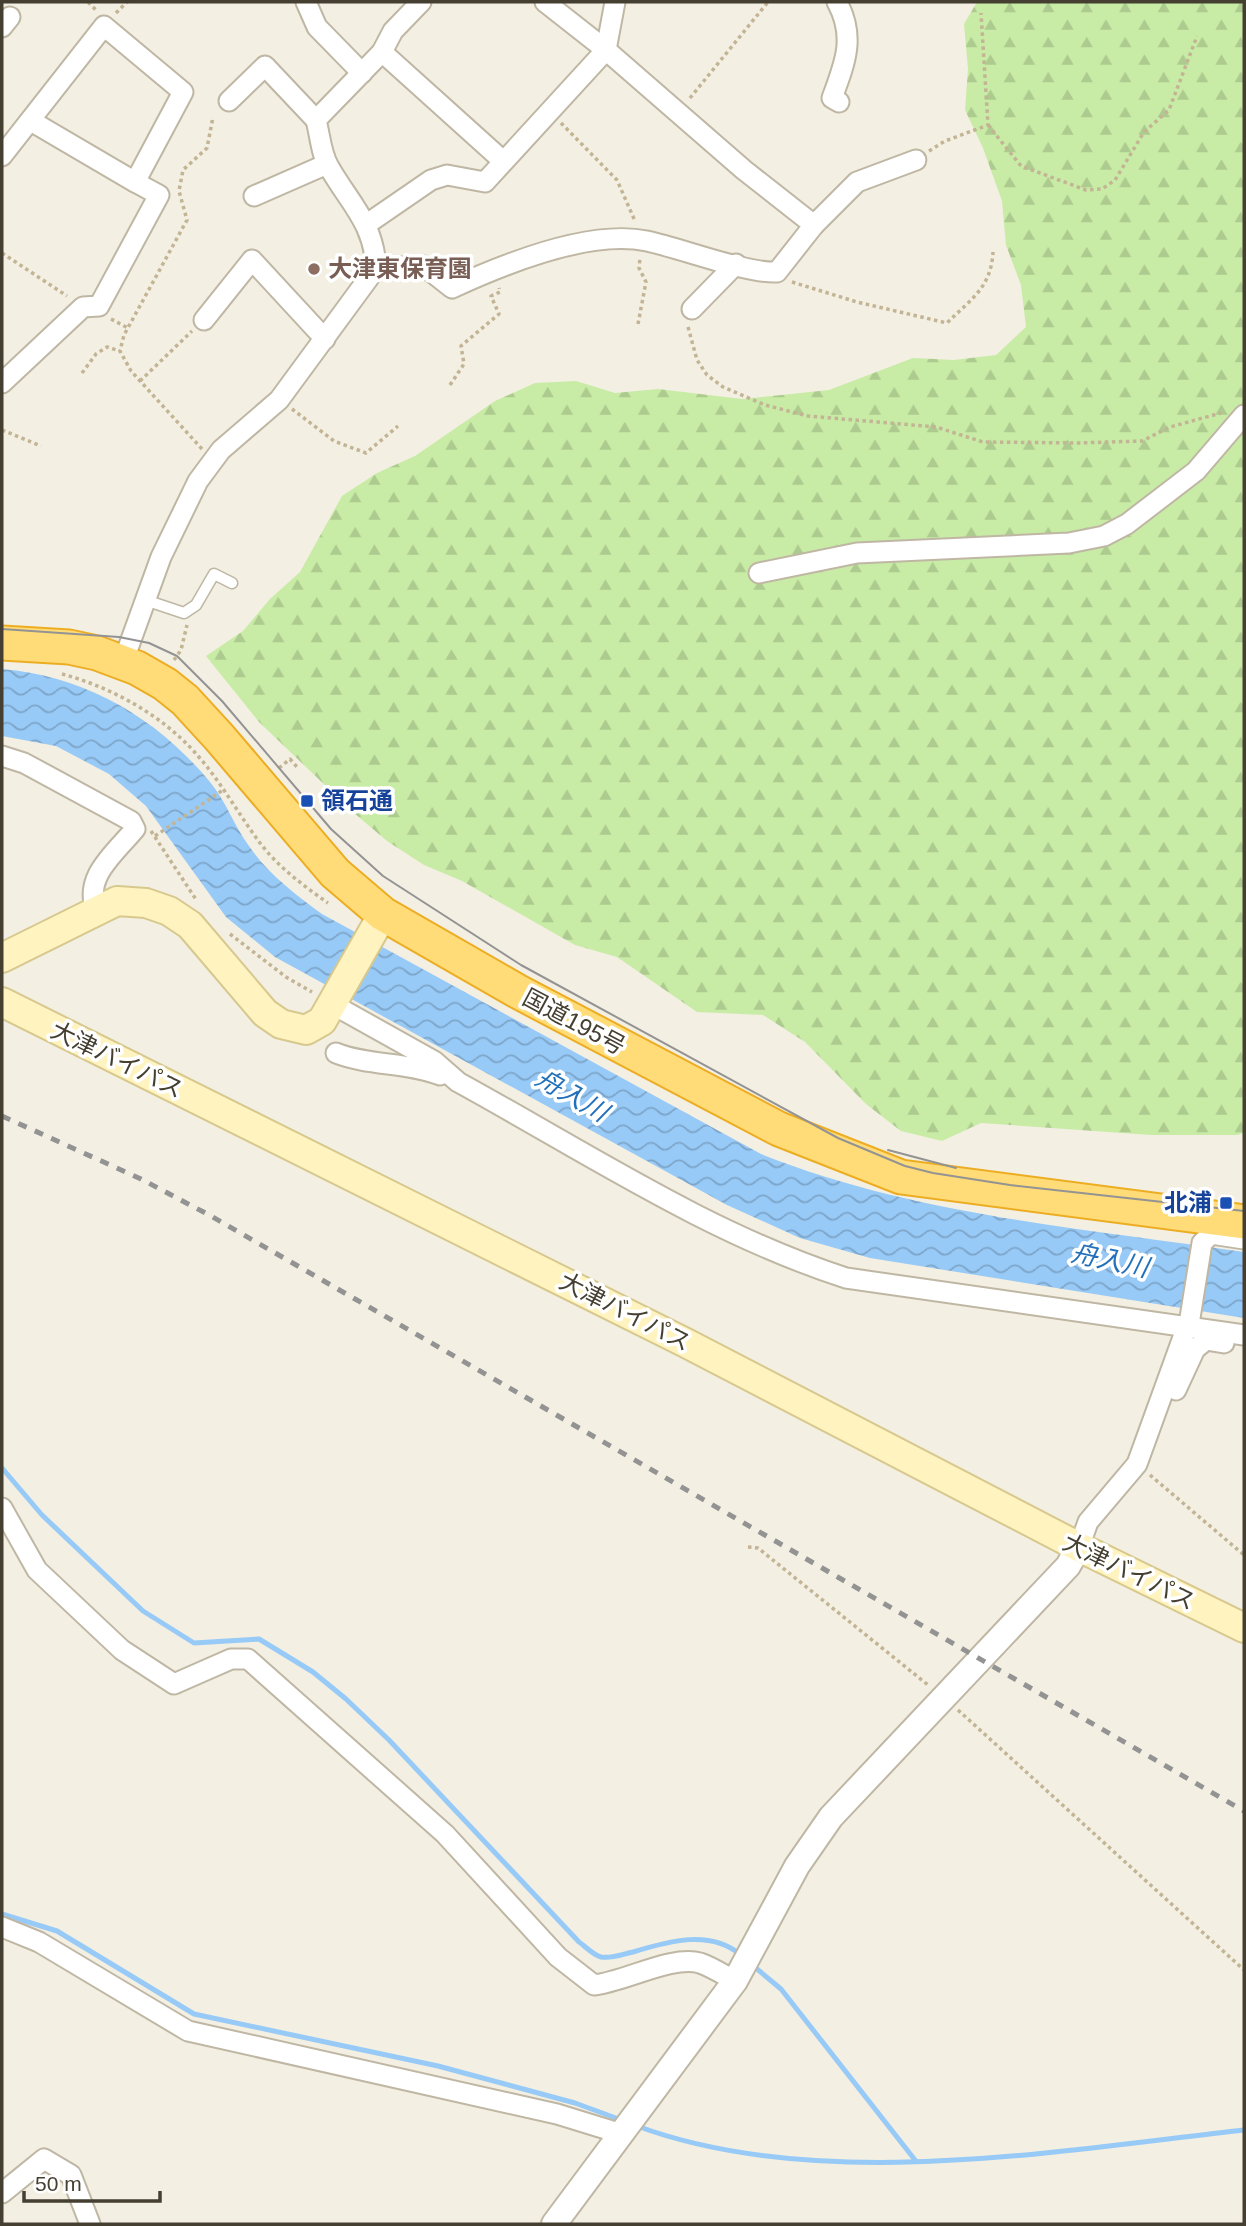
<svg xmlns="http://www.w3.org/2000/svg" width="1246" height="2226" viewBox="0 0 1246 2226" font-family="Arial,'Noto Sans JP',sans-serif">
	<defs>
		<pattern id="forest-firs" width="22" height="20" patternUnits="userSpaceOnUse" patternTransform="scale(1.75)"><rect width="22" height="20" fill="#c8eca6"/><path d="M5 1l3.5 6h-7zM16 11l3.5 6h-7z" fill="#adcb8f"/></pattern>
		<pattern id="water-waves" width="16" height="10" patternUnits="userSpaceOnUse" patternTransform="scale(1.75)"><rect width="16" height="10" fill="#97caf7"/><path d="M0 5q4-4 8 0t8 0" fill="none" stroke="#7da5c9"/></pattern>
	</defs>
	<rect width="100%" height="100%" fill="#f3efe2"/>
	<path fill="url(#forest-firs)" d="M977,2H1244V1133L1237,1135H1151L981,1123L942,1141L901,1131L866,1104L805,1042L763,1015L697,1012L617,957L575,945L462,881L424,865L387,841L354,813L259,722L206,656L243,631L270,599L300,572L342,496L377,473L415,456L495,401L535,383L576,381L615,393L658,389L742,399L829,390L913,358L954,360L996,355L1026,327L1021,285L1006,245L1002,201L983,148L965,110L968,69L964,24Z"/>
	<path fill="url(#water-waves)" d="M2,669C86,676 157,718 210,782C226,801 234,826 249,846C268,874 295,894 322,914L761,1154C914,1215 1082,1228 1244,1252V1318L870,1258L800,1238L727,1205L275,957L226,917L146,806L109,774L56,746L2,736Z"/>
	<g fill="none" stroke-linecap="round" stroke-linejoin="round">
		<g stroke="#97caf7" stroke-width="5">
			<path d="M2,1468L42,1515L143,1611L194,1643L259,1639L313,1672L346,1699L389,1740L579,1942C585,1946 593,1955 601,1957C612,1959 623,1954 633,1952C669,1941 710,1929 741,1955"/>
			<path d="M2,1914L57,1931L194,2014L438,2066L575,2103L624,2121"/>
			<path d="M751,1964L781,1989L915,2160"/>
			<path d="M637,2126C818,2193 1056,2151 1244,2130"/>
		</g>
		<defs>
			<path id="service" d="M145,600L184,613L196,605L214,574L232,583"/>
			<g id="minor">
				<path d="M306,2L317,27L362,73"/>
				<path d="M837,2C856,37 845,63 832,98L839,102"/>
				<path d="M2,27L10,17"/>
				<path d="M382,52L503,161"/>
				<path d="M229,101L265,66L316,120"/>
				<path d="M31,121L135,182"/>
				<path d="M2,156L104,26L183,92L135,182L159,195L99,306L83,307L2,383"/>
				<path d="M254,196L327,164"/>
				<path d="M367,224L431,180L447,175L485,182L606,50L615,2"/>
				<path d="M814,225L857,182L916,160"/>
				<path d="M376,268L424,266L452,288C504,264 589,229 647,241C680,248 748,274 777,272L814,225L744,170L606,50L545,2"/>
				<path d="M692,309L736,264"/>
				<path d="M204,320L252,260L325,339"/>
				<path d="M759,573L857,553L1069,543L1104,536L1127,524L1196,471L1244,415"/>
				<path d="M123,662L161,557L198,481L221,450L279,400L376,268C374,223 350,204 329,167C321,154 320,135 316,120L382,52L393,31L421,2"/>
				<path d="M2,756L24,763L131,821L135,829C114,854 82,878 97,912"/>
				<path d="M332,1004L434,1061L458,1082C584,1151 709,1234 846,1278L1244,1335"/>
				<path d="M336,1053C369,1066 407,1062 440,1075"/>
				<path d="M1176,1390L1195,1349L1206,1340L1224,1343"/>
				<path d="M2,1508L37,1570L122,1650L174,1684L231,1659H248L445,1834L558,1957L594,1985C624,1982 672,1955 700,1963C712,1967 724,1975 735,1981"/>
				<path d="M1079,1547L1088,1522L1137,1464L1190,1318L1202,1243L1211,1234L1244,1239"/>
				<path d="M2,1927L39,1942L188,2031L557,2114L622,2134"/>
				<path d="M2,2193L44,2159L71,2175L90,2224"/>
			</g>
			<path id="tertiary" d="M554,2224L735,1981L797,1866L831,1817L1068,1566L1079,1547"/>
			<g id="secondary">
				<path d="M2,958L117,901L146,903L169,911L190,925L265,1013L281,1024L306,1030L322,1021L383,914"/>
				<path d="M2,1002L684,1342L1079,1547L1244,1628"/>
			</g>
			<path id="trunk" d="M2,643L69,647L97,653L137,668L165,684L185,700L219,737L335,873L383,914L517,991L779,1129L901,1177L1244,1222"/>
		</defs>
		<use href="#service" stroke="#bfb7a4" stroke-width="13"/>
		<use href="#minor" stroke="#bfb7a4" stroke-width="23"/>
		<use href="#tertiary" stroke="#bfb7a4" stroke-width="28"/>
		<use href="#secondary" stroke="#d7c88d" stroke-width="32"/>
		<use href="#trunk" stroke="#ecad23" stroke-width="37"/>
		<g stroke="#c2b494" stroke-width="3.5" stroke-dasharray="3.5 3.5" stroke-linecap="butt">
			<path d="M88,2L97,11"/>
			<path d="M116,13L127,2"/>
			<path d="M690,98L768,2"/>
			<path d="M561,123L617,180L635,221"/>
			<path d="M988,125L1021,166L1086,190L1102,189L1115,180L1144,132L1169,110L1197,36"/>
			<path d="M929,151L945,141L988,125L981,13"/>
			<path d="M2,253L67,296"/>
			<path d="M792,282L857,302L947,323C971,299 991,288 993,252"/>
			<path d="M111,319L128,328"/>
			<path d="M638,324L646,282L639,268L640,258"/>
			<path d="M688,327L697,360L707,375L723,387L765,405L808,416L936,427L983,442L1079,443L1142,441L1170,427L1221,413"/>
			<path d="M82,373L96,354L107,347L120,351"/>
			<path d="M140,381L192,331"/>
			<path d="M450,385L464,364L461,346L499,314L491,296L500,292L499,288"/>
			<path d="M292,409L334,441L366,453L398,426"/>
			<path d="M2,430L41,446"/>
			<path d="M202,449L131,371L120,351L124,335L187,220L179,191L183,170L207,148L213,117"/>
			<path d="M174,660L181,650L187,625"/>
			<path d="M62,674C111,687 164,716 198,756C221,782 239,815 260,843C278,867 304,886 328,903"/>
			<path d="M279,768L290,759L297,767"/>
			<path d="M151,831L197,901"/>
			<path d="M155,836L223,790"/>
			<path d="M230,934L286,977L312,992"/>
			<path d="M1150,1475L1244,1555"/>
			<path d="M748,1547L758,1548L928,1685"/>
			<path d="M958,1710L1244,1970"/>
		</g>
		<use href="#service" stroke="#fff" stroke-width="10"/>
		<use href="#minor" stroke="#fff" stroke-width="19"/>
		<use href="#tertiary" stroke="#fff" stroke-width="24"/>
		<use href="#secondary" stroke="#fff3c0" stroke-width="28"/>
		<use href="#trunk" stroke="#ffdc78" stroke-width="33"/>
		<g stroke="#939393" stroke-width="2">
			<path d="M2,629L119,637L149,643L177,656L222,701L331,829L383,876L521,965L838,1138L905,1166L933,1173L1010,1185L1244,1211"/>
			<path d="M888,1150L956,1168"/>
		</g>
		<path stroke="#939393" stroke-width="5" stroke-dasharray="9 9" stroke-linecap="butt" d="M2,1116L141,1179L211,1216L1244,1811"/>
	</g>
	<circle fill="#8d6e63" stroke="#fff" stroke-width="2.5" cx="314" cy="269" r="7"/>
	<g fill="#1a4fb4" stroke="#fff" stroke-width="2.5">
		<rect x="300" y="794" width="14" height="14" rx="3.5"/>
		<rect x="1219" y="1196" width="14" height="14" rx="3.5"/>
	</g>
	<g text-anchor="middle" stroke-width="7" stroke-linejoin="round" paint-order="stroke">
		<g font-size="24" font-weight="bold" fill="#785e54" stroke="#fff" text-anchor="start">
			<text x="328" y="277">大津東保育園</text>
		</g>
		<g font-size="24" font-weight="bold" fill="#164399" stroke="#fff" text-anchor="start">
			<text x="321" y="809">領石通</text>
			<text x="1212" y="1211" text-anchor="end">北浦</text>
		</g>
		<g font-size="24" fill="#453f32" stroke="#fff">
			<text transform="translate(574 1022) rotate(28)" y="8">国道195号</text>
			<text transform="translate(117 1060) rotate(26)" y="8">大津バイパス</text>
			<text transform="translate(625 1312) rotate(27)" y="8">大津バイパス</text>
			<text transform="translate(1129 1572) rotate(26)" y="8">大津バイパス</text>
		</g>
		<g font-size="26" font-style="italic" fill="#2271ba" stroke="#fff">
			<text transform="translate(572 1095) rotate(30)" y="9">舟入川</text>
			<text transform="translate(1110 1260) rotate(12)" y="9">舟入川</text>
		</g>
	</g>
	<rect width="1246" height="2226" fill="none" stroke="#453f32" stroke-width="7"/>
	<path d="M24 2191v10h136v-10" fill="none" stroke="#453f32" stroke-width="3.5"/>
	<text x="35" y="2191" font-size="21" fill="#453f32" stroke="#ffffff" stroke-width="5" paint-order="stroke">50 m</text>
</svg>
